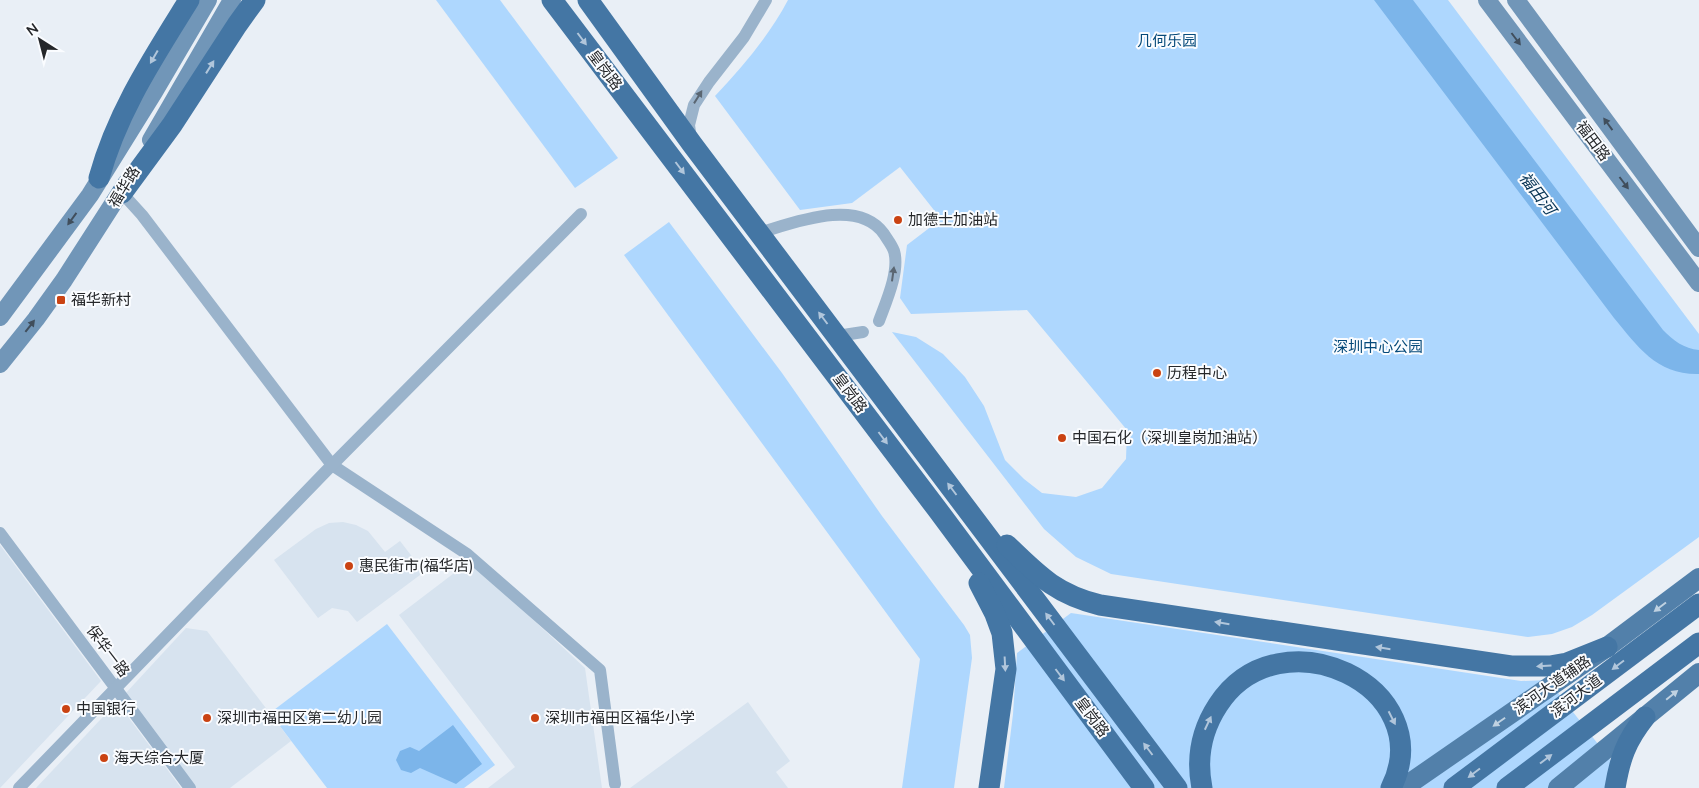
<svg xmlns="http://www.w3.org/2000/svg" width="1699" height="788" viewBox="0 0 1699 788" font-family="'Nunito Sans','Noto Sans SC',sans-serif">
	<rect width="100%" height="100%" fill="#e9eff6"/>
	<g fill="#d7e3ef">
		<path d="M343,522L356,525L368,531L385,552L400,541L424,572L357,622L348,611L332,608L318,618L274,560L316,529L329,523Z"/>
		<path d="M0,545L101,681L0,788Z"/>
		<path d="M470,561L585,668L602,788H488L515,767L399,615Z"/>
		<path d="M186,628L207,631L291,741L230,788H195L124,695Z"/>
		<path d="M117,702L181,788H36Z"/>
		<path d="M748,702L790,761L776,772L788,788H630Z"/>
	</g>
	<g fill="#aed7fe">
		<path d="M436,0H500L618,158L575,188Z"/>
		<path d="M788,0H1448L1699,334V537L1592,615L1572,627L1552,634L1528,637L1111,574L1076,557L1044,529L892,332L916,337L943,354L965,377L984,406L1005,460L1024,479L1042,493L1076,497L1102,488L1126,459L1127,430L1027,310L911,314L900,298L907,245L941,219L900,167L852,203L800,210L715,96C743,66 769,36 788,0Z"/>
		<path d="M669,222L782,373L882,516L964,625L970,635L972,658L954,788H902L920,659L624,255Z"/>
		<path d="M1071,613L1521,681L1548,680L1612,762L1608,788H1004L1013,714L1017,653Z"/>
		<path d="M387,624L495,765L464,788H327L270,713Z"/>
	</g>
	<g fill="#7cb5ea">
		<path d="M1374,0H1413L1663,330C1673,340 1684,349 1699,350V374C1657,375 1638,347 1614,318Z"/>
		<path d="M453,725L482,764L456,784L420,768L411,773L401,770L396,760L400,751L410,747L419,751Z"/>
	</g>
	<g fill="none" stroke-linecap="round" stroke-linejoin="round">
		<g stroke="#9ab3cb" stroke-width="12">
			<path d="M691,139L689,125L694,105L709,82L744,37L766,0"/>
			<path d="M122,193L142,215L332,465L467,554L600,670L615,784"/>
			<path d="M759,233C793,223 858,197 884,234C887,239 892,245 894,251C900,271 886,302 879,321"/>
			<path d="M837,336L863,332"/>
			<path d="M0,533L190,788"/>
			<path d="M19,788L332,465L581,214"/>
		</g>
		<g stroke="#7196b8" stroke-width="18">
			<path d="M1487,0L1699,283"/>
			<path d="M1516,0L1699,248"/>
			<path d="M151,140L232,0"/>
			<path d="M0,317L90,195L154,92L208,0"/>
			<path d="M0,364L36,319L64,280L127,182"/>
		</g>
		<g stroke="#5280aa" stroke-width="20">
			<path d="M1403,788L1607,647L1699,578"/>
			<path d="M1558,788L1699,673"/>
		</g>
		<g stroke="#4476a4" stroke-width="21">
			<path d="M552,0L937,509L1144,788"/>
			<path d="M588,0L692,144L1177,788"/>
			<path d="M99,178C117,112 153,58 189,0"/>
			<path d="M122,193L172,125L237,25L255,0"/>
			<path d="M1007,545C1039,576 1056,594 1100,605L1511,666H1550L1567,663L1607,647"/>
			<path d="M979,583L995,614L1002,633L1006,669L989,788"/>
			<path d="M1202,788C1196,758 1201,731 1218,705C1280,610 1441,687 1391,788"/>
			<path d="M1454,788L1699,604"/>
			<path d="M1507,788L1699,643"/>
			<path d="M1615,788C1620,758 1626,741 1645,717"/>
		</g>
	</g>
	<defs><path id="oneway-solid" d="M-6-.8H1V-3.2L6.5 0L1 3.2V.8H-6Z" transform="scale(1.25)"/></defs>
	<g fill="#b1c6db">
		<use href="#oneway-solid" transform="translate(582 39) rotate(53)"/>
		<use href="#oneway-solid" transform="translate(154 57) rotate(120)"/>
		<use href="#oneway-solid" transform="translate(210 67) rotate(-58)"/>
		<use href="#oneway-solid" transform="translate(680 168) rotate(53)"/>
		<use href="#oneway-solid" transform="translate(823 318) rotate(-127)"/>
		<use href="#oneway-solid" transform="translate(883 438) rotate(53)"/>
		<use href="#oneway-solid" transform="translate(952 489) rotate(-127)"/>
		<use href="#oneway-solid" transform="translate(1050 619) rotate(-127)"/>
		<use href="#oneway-solid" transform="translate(1222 623) rotate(-171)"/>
		<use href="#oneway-solid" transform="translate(1383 648) rotate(-171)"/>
		<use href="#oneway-solid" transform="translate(1005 664) rotate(87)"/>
		<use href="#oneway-solid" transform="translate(1618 665) rotate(143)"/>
		<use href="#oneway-solid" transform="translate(1544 666) rotate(176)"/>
		<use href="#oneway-solid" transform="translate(1060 675) rotate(53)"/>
		<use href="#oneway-solid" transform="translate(1392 718) rotate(63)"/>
		<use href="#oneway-solid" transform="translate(1208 723) rotate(-65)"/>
		<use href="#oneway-solid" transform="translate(1148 749) rotate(-127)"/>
		<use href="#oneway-solid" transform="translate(1546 759) rotate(-37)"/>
		<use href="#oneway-solid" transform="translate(1474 773) rotate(143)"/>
	</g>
	<g fill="#404e5c">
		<use href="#oneway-solid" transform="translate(1516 39) rotate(53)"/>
		<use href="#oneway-solid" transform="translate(1608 124) rotate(-126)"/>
		<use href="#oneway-solid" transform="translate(1624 183) rotate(53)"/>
		<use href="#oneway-solid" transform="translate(72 219) rotate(126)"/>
		<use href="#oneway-solid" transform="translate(30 326) rotate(-52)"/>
	</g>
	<g fill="#5a6672">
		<use href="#oneway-solid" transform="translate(698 97) rotate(-58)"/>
		<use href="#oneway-solid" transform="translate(893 274) rotate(-82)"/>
	</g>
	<g fill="#bfd1e1">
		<use href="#oneway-solid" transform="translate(1660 607) rotate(143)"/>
		<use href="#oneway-solid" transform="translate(1672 695) rotate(-39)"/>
		<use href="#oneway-solid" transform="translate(1499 722) rotate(145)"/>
	</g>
	<g fill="#ca4313" stroke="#fafcff" stroke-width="2">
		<circle cx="898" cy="220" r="5"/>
		<rect x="56" y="295" width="10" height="10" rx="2.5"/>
		<circle cx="1157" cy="373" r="5"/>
		<circle cx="1062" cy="438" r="5"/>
		<circle cx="349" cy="566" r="5"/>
		<circle cx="66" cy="709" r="5"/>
		<circle cx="207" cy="718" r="5"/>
		<circle cx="535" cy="718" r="5"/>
		<circle cx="104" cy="758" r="5"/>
	</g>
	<g text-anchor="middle" stroke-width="4" stroke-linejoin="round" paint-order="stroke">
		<g font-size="15" fill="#064a7a" stroke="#fafcff">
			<text x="1167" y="46">几何乐园</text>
			<text x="1378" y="352">深圳中心公园</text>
		</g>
		<g font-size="15" fill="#25272a" stroke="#fafcff">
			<text transform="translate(605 70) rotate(53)" y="5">皇岗路</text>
			<text transform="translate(1593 141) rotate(53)" y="5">福田路</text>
			<text transform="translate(124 187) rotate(-59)" y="5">福华路</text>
			<text transform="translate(850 393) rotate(53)" y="5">皇岗路</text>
			<text transform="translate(108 651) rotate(53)" y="5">保华一路</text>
			<text transform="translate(1552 685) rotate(-35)" y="5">滨河大道辅路</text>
			<text transform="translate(1576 696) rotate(-37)" y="5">滨河大道</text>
			<text transform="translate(1092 717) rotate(53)" y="5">皇岗路</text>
		</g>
		<g font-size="15" fill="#25272a" stroke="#fafcff" text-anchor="start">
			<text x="908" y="225">加德士加油站</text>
			<text x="71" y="305">福华新村</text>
			<text x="1167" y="378">历程中心</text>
			<text x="1072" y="443">中国石化（深圳皇岗加油站）</text>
			<text x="359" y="571">惠民街市(福华店)</text>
			<text x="76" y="714">中国银行</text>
			<text x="217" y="723">深圳市福田区第二幼儿园</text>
			<text x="545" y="723">深圳市福田区福华小学</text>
			<text x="114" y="763">海天综合大厦</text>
		</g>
		<g font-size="16" font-style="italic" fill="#063354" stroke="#fafcff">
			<text transform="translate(1538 193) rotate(53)" y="6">福田河</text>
		</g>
	</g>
	<g transform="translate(40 40) rotate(324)" stroke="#fafcff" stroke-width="4" paint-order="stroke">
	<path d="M0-4L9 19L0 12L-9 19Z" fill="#25272a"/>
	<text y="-8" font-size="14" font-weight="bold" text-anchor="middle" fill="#25272a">N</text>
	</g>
</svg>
